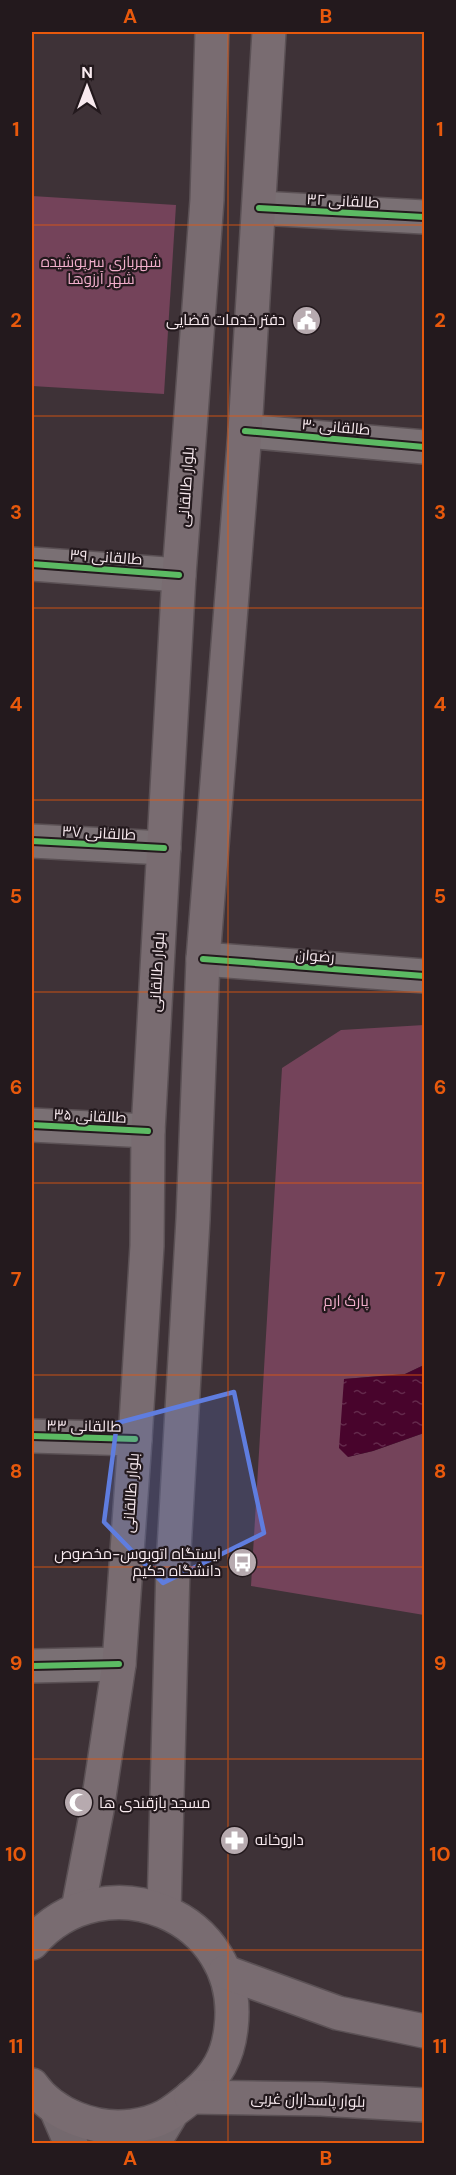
<svg xmlns="http://www.w3.org/2000/svg" width="456" height="2175" viewBox="0 0 456 2175" font-family="'DM Sans',Cairo,sans-serif">
	<defs>
		<pattern id="water-ripples" width="26" height="14" patternUnits="userSpaceOnUse" patternTransform="scale(1.5)"><rect width="26" height="14" fill="#48042c"/><path d="M2 4q2-2 4 0t4 0M15 11q2-2 4 0t4 0" fill="none" stroke="#63294b"/></pattern>
	</defs>
	<rect width="100%" height="100%" fill="#3e3237"/>
	<g fill="#74435a">
		<path d="M32,196L176,205L164,394L32,386Z"/>
		<path d="M424,1025V1365L405,1374L344,1379L348,1457L373,1451L424,1433V1615L251,1586L282,1068L341,1030Z"/>
	</g>
	<path fill="url(#water-ripples)" d="M424,1365V1433L373,1451L348,1457L339,1448L344,1379L405,1374Z"/>
	<g fill="none" stroke-linecap="round" stroke-linejoin="round">
		<defs>
			<g id="street">
				<path d="M259,208L424,217"/>
				<path d="M245,431L424,447"/>
				<path d="M32,564L179,575"/>
				<path d="M32,841L164,848"/>
				<path d="M203,959L424,976"/>
				<path d="M32,1125L148,1131"/>
				<path d="M32,1436L135,1439"/>
				<path d="M32,1666L119,1664"/>
			</g>
			<g id="secondary">
				<path d="M56,2109L71,2144"/>
				<path d="M153,2144L170,2116"/>
			</g>
			<g id="primary">
				<path d="M78,1909L97,1810L119,1664L135,1439L147,1246L148,1131L179,575L207,200L212,32"/>
				<path d="M164,1911L173,1567L193,1219L203,959L245,431L269,32"/>
				<path d="M32,1943C104,1859 245,1915 231,2028C228,2056 217,2076 195,2094C173,2112 162,2122 132,2126C96,2131 53,2115 32,2085"/>
				<path d="M225,1972L338,2013L424,2031"/>
				<path d="M191,2097L321,2099L424,2105"/>
			</g>
		</defs>
		<use href="#street" stroke="#5b5155" stroke-width="36"/>
		<use href="#secondary" stroke="#5b5155" stroke-width="36"/>
		<use href="#primary" stroke="#5b5155" stroke-width="36"/>
		<use href="#street" stroke="#7a7074" stroke-width="33"/>
		<use href="#secondary" stroke="#74696e" stroke-width="33"/>
		<use href="#primary" stroke="#796c71" stroke-width="33"/>
		<defs>
			<g id="cycleway">
				<path d="M259,208L424,217"/>
				<path d="M245,431L424,447"/>
				<path d="M32,564L179,575"/>
				<path d="M32,841L164,848"/>
				<path d="M203,959L424,976"/>
				<path d="M32,1125L148,1131"/>
				<path d="M32,1436L135,1439"/>
				<path d="M32,1666L119,1664"/>
			</g>
		</defs>
		<use href="#cycleway" stroke="#23191d" stroke-width="10"/>
		<use href="#cycleway" stroke="#5cba63" stroke-width="6"/>
	</g>
	<path fill="#5f7ddf" fill-opacity="0.2" stroke="#5f7ddf" stroke-width="4.5" stroke-linejoin="round" d="M234,1392L264,1533L163,1583L104,1522L117,1423Z"/>
	<path fill="none" stroke="#e8590c" stroke-width="1.5" stroke-opacity="0.55" d="M228,32V2144M32,225H424M32,416H424M32,608H424M32,800H424M32,992H424M32,1183H424M32,1375H424M32,1567H424M32,1759H424M32,1950H424"/>
	<defs>
		<symbol id="civic-disc" viewBox="-11 -11 22 22"><circle r="9.5" fill="#b7aaaf" stroke="#23191d"/><path d="M-.6-6.5H3V-4.5H.6V-3L4-1V1h2V6H-6V1h2V-1L-.6-3ZM-1.2 2.5V6h2.4V2.5Z" fill="#fff"/></symbol>
		<symbol id="bus-disc" viewBox="-11 -11 22 22"><circle r="9.5" fill="#b7aaaf" stroke="#23191d"/><path d="M-5-6H5V4H4V6H2V4H-2V6H-4V4H-5ZM-3.5-4V0h7V-4ZM-3.5 1.2v1.5H-2V1.2ZM2 1.2v1.5H3.5V1.2Z" fill="#fff"/></symbol>
		<symbol id="mosque-disc" viewBox="-11 -11 22 22"><circle r="9.5" fill="#b7aaaf" stroke="#23191d"/><path d="M3.5-4.9A6 6 0 1 0 3.5 4.9A5 5 0 1 1 3.5-4.9Z" fill="#fff"/></symbol>
		<symbol id="pharmacy-disc" viewBox="-11 -11 22 22"><circle r="9.5" fill="#b7aaaf" stroke="#23191d"/><path d="M-2-6h4v4h4v4h-4v4h-4v-4h-4v-4h4Z" fill="#fff"/></symbol>
	</defs>
	<g fill-rule="evenodd">
		<use href="#civic-disc" x="290" y="304" width="33" height="33"/>
		<use href="#bus-disc" x="226" y="1546" width="33" height="33"/>
		<use href="#mosque-disc" x="62" y="1786" width="33" height="33"/>
		<use href="#pharmacy-disc" x="218" y="1824" width="33" height="33"/>
	</g>
	<g text-anchor="middle" stroke-width="4.5" stroke-linejoin="round" paint-order="stroke">
		<g font-size="15" fill="#f8eaef" stroke="#23191d">
			<text transform="translate(343 201) rotate(3)" y="5">طالقانی ۳۲</text>
			<text transform="translate(336 427) rotate(5)" y="5">طالقانی ۳۰</text>
			<text transform="translate(186 487) rotate(-86)" y="5">بلوار طالقانی</text>
			<text transform="translate(106 557) rotate(4)" y="5">طالقانی ۳۹</text>
			<text transform="translate(99 833) rotate(3)" y="5">طالقانی ۳۷</text>
			<text transform="translate(315 956) rotate(4)" y="5">رضوان</text>
			<text transform="translate(157 972) rotate(-87)" y="5">بلوار طالقانی</text>
			<text transform="translate(90 1116) rotate(3)" y="5">طالقانی ۳۵</text>
			<text transform="translate(84 1426) rotate(1)" y="5">طالقانی ۳۳</text>
			<text transform="translate(131 1493) rotate(-86)" y="5">بلوار طالقانی</text>
			<text transform="translate(308 2100) rotate(2)" y="5">بلوار پاسداران غربی</text>
		</g>
		<g font-size="15" fill="#f2afcc" stroke="#23191d">
			<text x="101" y="267">شهربازی سرپوشیده<tspan x="101" dy="17">شهر آرزوها</tspan></text>
			<text x="346" y="1306">پارک ارم</text>
		</g>
		<g font-size="15" fill="#f8eaef" stroke="#23191d" text-anchor="end">
			<text x="285" y="325">دفتر خدمات قضایی</text>
			<text x="221" y="1559">ایستگاه اتوبوس-مخصوص<tspan x="221" dy="17">دانشگاه حکیم</tspan></text>
			<text x="99" y="1808" text-anchor="start">مسجد بازقندی ها</text>
			<text x="255" y="1845" text-anchor="start">داروخانه</text>
		</g>
	</g>
	<rect width="456" height="2175" fill="none" stroke="#23191d" stroke-width="66"/>
	<g transform="translate(87 87)" stroke="#23191d" stroke-width="4.5" paint-order="stroke">
	<path d="M0-4.5L10 22L0 15L-10 22Z" fill="#f8eaef"/>
	<text y="-9" font-size="16" font-weight="bold" text-anchor="middle" fill="#f8eaef">N</text>
	</g>
	<rect x="33" y="33" width="390" height="2109" fill="none" stroke="#e8590c" stroke-width="2"/>
	<g font-size="20" text-anchor="middle" font-weight="bold" fill="#e8590c">
		<text x="130" y="23">A</text>
		<text x="326" y="23">B</text>
		<text x="16" y="136">1</text>
		<text x="440" y="136">1</text>
		<text x="16" y="327">2</text>
		<text x="440" y="327">2</text>
		<text x="16" y="519">3</text>
		<text x="440" y="519">3</text>
		<text x="16" y="711">4</text>
		<text x="440" y="711">4</text>
		<text x="16" y="903">5</text>
		<text x="440" y="903">5</text>
		<text x="16" y="1094">6</text>
		<text x="440" y="1094">6</text>
		<text x="16" y="1286">7</text>
		<text x="440" y="1286">7</text>
		<text x="16" y="1478">8</text>
		<text x="440" y="1478">8</text>
		<text x="16" y="1670">9</text>
		<text x="440" y="1670">9</text>
		<text x="16" y="1861">10</text>
		<text x="440" y="1861">10</text>
		<text x="16" y="2053">11</text>
		<text x="440" y="2053">11</text>
		<text x="130" y="2165">A</text>
		<text x="326" y="2165">B</text>
	</g>
</svg>
